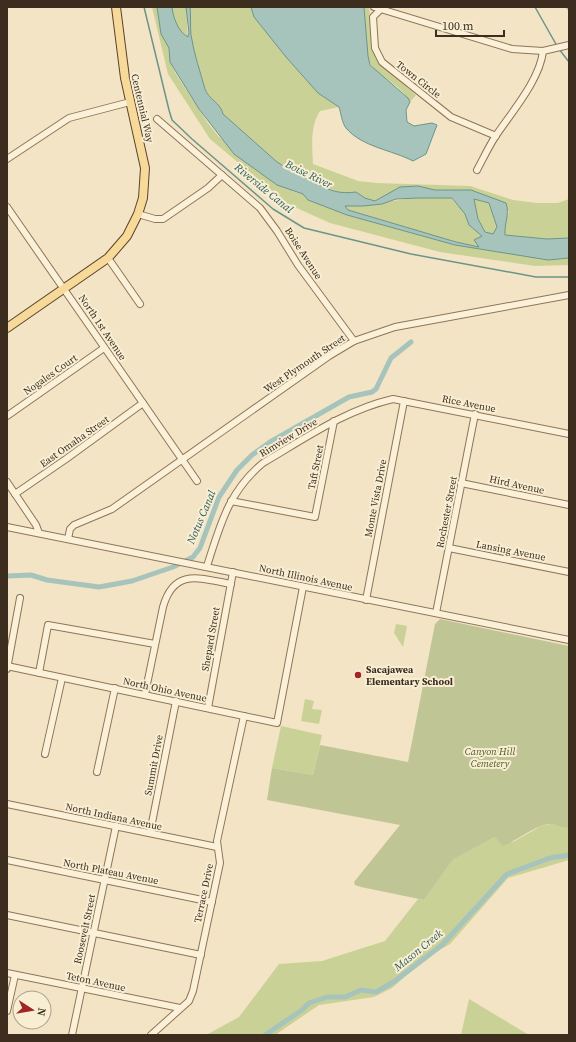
<svg xmlns="http://www.w3.org/2000/svg" width="576" height="1042" viewBox="0 0 576 1042" font-family="'Source Serif 4',serif">
	<rect width="100%" height="100%" fill="#f2e4c4"/>
	<g fill="#cad197">
		<path d="M152,7H157L161,34L169,48L170,62L176,74L207,122L219,137L294,192L303,194L308,200L347,215L455,245L548,260L569,258V265L535,266L440,252L330,223L288,204L210,139L168,74Z"/>
		<path d="M172,7H186L188,37C178,32 173,18 172,7Z"/>
		<path d="M190,7H251L254,17L318,93L339,107L320,111C310,127 312,145 313,164L358,181L377,183L470,186L513,200L537,203H558L569,199V238L547,239L505,235V224L509,211L471,190H435L418,186L375,201L365,198L356,192C333,195 324,187 304,177L302,172L290,170L277,162L223,114C221,103 208,99 205,89C200,71 194,54 191,35C190,26 191,16 190,7Z"/>
		<path d="M364,7H369L375,57L382,66L416,95L410,102C402,86 383,79 372,66C364,57 365,20 364,7Z"/>
		<path d="M418,198H451L465,214L469,225L483,237L477,244L479,247L456,242L348,210L344,206C370,207 393,199 418,198Z"/>
		<path d="M474,199L489,203L497,227L493,235L485,233L478,219Z"/>
		<path d="M396,624L407,626L403,647L394,633Z"/>
		<path d="M305,699L314,701L312,709L322,710L319,724L301,721Z"/>
		<path d="M281,726L322,735L313,775L272,768Z"/>
		<path d="M551,824L569,828V860L508,878L450,944L427,957L392,988L374,997L319,1005L275,1035H206L239,1017L279,964L322,961L385,941L418,899L424,900L453,858L495,837L513,842L541,826Z"/>
		<path d="M469,999L529,1035H461Z"/>
	</g>
	<path fill="#c0c596" d="M440,619L569,646V828C563,828 557,825 551,824C536,824 517,841 503,846L495,837L453,859L424,900L361,887L355,885L354,882L400,825L267,800L272,768L313,775L320,745L408,762L435,624Z"/>
	<g fill="#a6c4bc" stroke="#6c948a" fill-rule="evenodd">
		<path d="M157,7H172C173,17 178,32 188,37L189,33L186,7H190C191,16 190,26 191,35C194,54 200,71 205,89C208,99 221,103 223,114L277,162L290,170L302,172L304,177C324,187 333,195 356,192L365,198L375,201L400,187L418,186L435,190H471L506,203C510,214 504,224 505,235L547,239L569,238V258L548,260L455,245L347,215L308,200L303,194L277,185L234,154L199,109L170,62L169,48L161,34ZM418,198H452L465,214L469,225L482,236L474,240L479,247L456,242L348,210L345,206H363L382,204L396,199ZM474,199L489,203L497,227L493,234L485,232L478,219Z"/>
		<path d="M251,7H364L368,56L370,65L408,98L410,102L406,110L407,122L414,126L432,123L437,125L426,154L413,161C392,150 362,147 346,128C342,123 341,113 339,107L318,93L286,57L254,17Z"/>
	</g>
	<g fill="none" stroke-linecap="round" stroke-linejoin="round">
		<g stroke="#6c948a" stroke-width="1.5">
			<path d="M144,7L169,110L172,120L192,139L273,209L304,228L411,254L536,277H569"/>
			<path d="M535,7L557,46"/>
			<path d="M559,49L569,62"/>
		</g>
		<g stroke="#a6c4bc" stroke-width="5">
			<path d="M568,7L569,8"/>
			<path d="M7,576L31,575L47,580L99,587L132,581L173,567L193,557L200,548L219,497L237,470L252,455L270,442L349,397L372,392L376,389L391,358L411,342"/>
			<path d="M265,1035L302,1010L309,1003L327,997H345L361,990L376,992L395,981L442,945L507,874L550,858L569,855"/>
		</g>
		<defs>
			<g id="minor">
				<path d="M374,7L512,49L543,51L569,45"/>
				<path d="M381,9L373,17L375,48L382,62L451,117L496,136"/>
				<path d="M157,119L260,208L277,231L298,265L354,341"/>
				<path d="M7,159L69,118L130,102"/>
				<path d="M477,170C483,159 488,148 495,137C511,113 540,80 543,51"/>
				<path d="M7,207L197,481"/>
				<path d="M138,214L155,219H163L208,188L222,175"/>
				<path d="M108,258L140,304"/>
				<path d="M7,416L104,348"/>
				<path d="M7,482L36,525L39,533"/>
				<path d="M461,483L569,505"/>
				<path d="M15,494L66,459L143,403"/>
				<path d="M231,501L315,517L334,421"/>
				<path d="M7,527L569,640"/>
				<path d="M68,539L70,529L74,525L112,509L329,356L354,341L395,327L569,295"/>
				<path d="M449,548L569,572"/>
				<path d="M207,566C220,526 228,492 263,463C304,439 345,410 393,399L569,434"/>
				<path d="M366,600L404,401"/>
				<path d="M436,613L475,414"/>
				<path d="M7,666L277,723L303,587"/>
				<path d="M7,669L20,598"/>
				<path d="M39,673L48,625L155,644"/>
				<path d="M145,694L163,607C174,568 199,578 231,584"/>
				<path d="M208,708L233,572"/>
				<path d="M45,754L62,678"/>
				<path d="M97,772L115,688"/>
				<path d="M7,804L217,847"/>
				<path d="M150,833L176,701"/>
				<path d="M7,860L212,902"/>
				<path d="M7,915L201,955"/>
				<path d="M7,973L180,1008"/>
				<path d="M7,1011L15,975"/>
				<path d="M72,1035L116,826"/>
				<path d="M151,1035L189,1001L193,991L220,863L217,841L244,716"/>
			</g>
			<path id="major" d="M7,328L108,258L127,236L138,214L143,198L145,168L125,78L116,7"/>
		</defs>
		<use href="#minor" stroke="#8e7559" stroke-width="8"/>
		<use href="#major" stroke="#5c432d" stroke-width="10"/>
		<use href="#minor" stroke="#fbf1d8" stroke-width="6"/>
		<use href="#major" stroke="#f7da9a" stroke-width="8"/>
	</g>
	<circle fill="#a22424" stroke="#f8eed4" stroke-width="1.5" cx="358" cy="675" r="4"/>
	<g text-anchor="middle" stroke-width="4" stroke-linejoin="round" paint-order="stroke">
		<g font-size="10" fill="#3d2d1e" stroke="#f8eed4">
			<text transform="translate(419 79) rotate(38)" y="4">Town Circle</text>
			<text transform="translate(143 108) rotate(77)" y="4">Centennial Way</text>
			<text transform="translate(304 253) rotate(57)" y="4">Boise Avenue</text>
			<text transform="translate(103 327) rotate(56)" y="4">North 1st Avenue</text>
			<text transform="translate(304 363) rotate(-34)" y="4">West Plymouth Street</text>
			<text transform="translate(50 374) rotate(-35)" y="4">Nogales Court</text>
			<text transform="translate(469 403) rotate(11)" y="4">Rice Avenue</text>
			<text transform="translate(288 437) rotate(-31)" y="4">Rimview Drive</text>
			<text transform="translate(74 441) rotate(-35)" y="4">East Omaha Street</text>
			<text transform="translate(315 467) rotate(-79)" y="4">Taft Street</text>
			<text transform="translate(517 484) rotate(12)" y="4">Hird Avenue</text>
			<text transform="translate(375 498) rotate(-79)" y="4">Monte Vista Drive</text>
			<text transform="translate(446 512) rotate(-79)" y="4">Rochester Street</text>
			<text transform="translate(511 550) rotate(11)" y="4">Lansing Avenue</text>
			<text transform="translate(306 577) rotate(12)" y="4">North Illinois Avenue</text>
			<text transform="translate(210 639) rotate(-80)" y="4">Shepard Street</text>
			<text transform="translate(165 689) rotate(12)" y="4">North Ohio Avenue</text>
			<text transform="translate(153 765) rotate(-79)" y="4">Summit Drive</text>
			<text transform="translate(114 816) rotate(12)" y="4">North Indiana Avenue</text>
			<text transform="translate(111 871) rotate(11)" y="4">North Plateau Avenue</text>
			<text transform="translate(203 893) rotate(-78)" y="4">Terrace Drive</text>
			<text transform="translate(84 929) rotate(-78)" y="4">Roosevelt Street</text>
			<text transform="translate(96 981) rotate(12)" y="4">Teton Avenue</text>
		</g>
		<g font-size="10" font-weight="bold" fill="#3d2d1e" stroke="#f8eed4" text-anchor="start">
			<text x="366" y="673">Sacajawea<tspan x="366" dy="12">Elementary School</tspan></text>
		</g>
		<g font-size="10" font-style="italic" fill="#4d5b23" stroke="#f8eed4">
			<text x="490" y="755">Canyon Hill<tspan x="490" dy="12">Cemetery</tspan></text>
		</g>
		<g font-size="11" font-style="italic" fill="#2c5e5b" stroke="#f8eed4">
			<text transform="translate(309 174) rotate(26)" y="4">Boise River</text>
			<text transform="translate(264 188) rotate(39)" y="4">Riverside Canal</text>
			<text transform="translate(201 517) rotate(-67)" y="4">Notus Canal</text>
			<text transform="translate(418 950) rotate(-39)" y="4">Mason Creek</text>
		</g>
	</g>
	<rect width="576" height="1042" fill="none" stroke="#3d2d1e" stroke-width="16"/>
	<g transform="translate(32 1010) rotate(102)"><circle r="19" fill="#f8eed4" stroke="#ada18b"/>
	<path d="M0-3L7 15L0 10L-7 15Z" fill="#a22424"/>
	<text y="-6" font-size="11" font-weight="bold" text-anchor="middle" fill="#3d2d1e">N</text>
	</g>
	<path d="M436 30v6h68v-6" fill="none" stroke="#3d2d1e" stroke-width="2"/>
	<text x="442" y="30" font-size="12" fill="#3d2d1e" stroke="#f8eed4" stroke-width="3" paint-order="stroke">100 m</text>
</svg>
